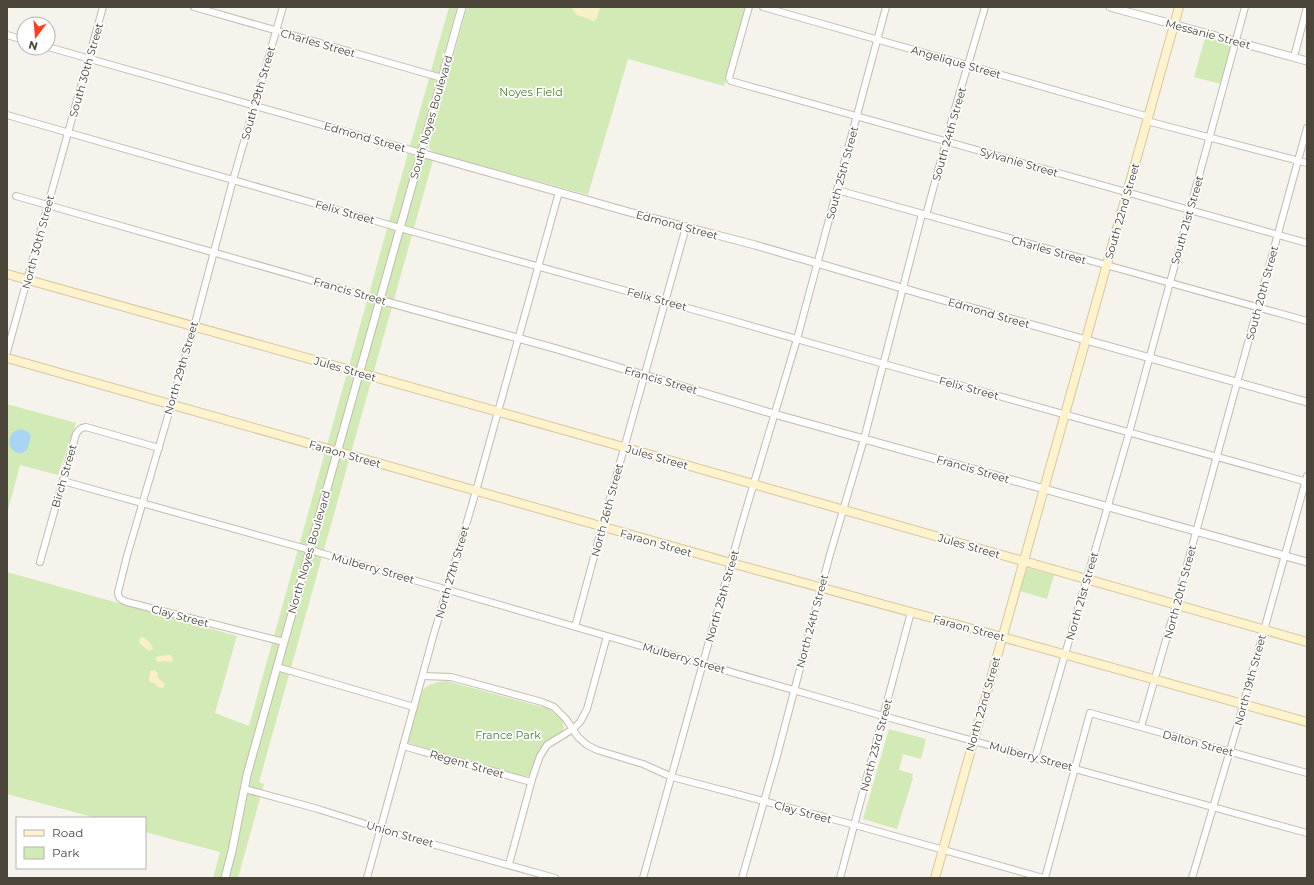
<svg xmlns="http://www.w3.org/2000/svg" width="1314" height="885" viewBox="0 0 1314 885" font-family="Montserrat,sans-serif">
	<rect width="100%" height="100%" fill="#f6f3ec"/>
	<g fill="#d2eab5">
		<path d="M449,7H457L416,155L433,160L259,782L264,784L238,878H213L220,852L145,832V818H96L7,794V572L237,636L215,713L249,726L408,153Z"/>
		<path d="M467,7H746L724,86L628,59L588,195L436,153C431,151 429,149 429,144Z"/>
		<path d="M1205,38L1228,44L1231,47L1221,84L1194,77Z"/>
		<path d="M7,404L76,423L58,475L20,465L7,514Z"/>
		<path d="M1027,568L1054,575L1047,599L1020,591Z"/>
		<path d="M447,681L549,709L562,719L564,728L562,732L546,744L531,775L524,777L408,743V740L422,691C430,683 436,682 447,681Z"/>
		<path d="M889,729L926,739L921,759L903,754L899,770L913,774L912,778H913L897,829L863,819Z"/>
	</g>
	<g fill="#f9efc9">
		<path d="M571,7H600L597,18L594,21L577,15Z"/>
		<path d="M141,637C147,638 151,643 153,649L152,650L149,651L140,644L139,640Z"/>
		<path d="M167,655H171L173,659L172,661L171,662L164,661L159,662L156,660V657Z"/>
		<path d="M154,670L158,673L157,677L165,684L163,688L158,687L154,683L149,682L150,671Z"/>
	</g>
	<path fill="#a9d4f2" d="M21,429L28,432L31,435L27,450C11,463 0,432 21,429Z"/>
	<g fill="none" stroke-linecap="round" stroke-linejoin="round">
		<defs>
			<g id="minor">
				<path d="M194,7L442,78"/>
				<path d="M283,7L233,180L194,327L127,556L118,592C118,599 122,600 127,602L284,642"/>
				<path d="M749,7L729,78L731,81L1307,243"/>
				<path d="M763,7L1149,117"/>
				<path d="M7,35L24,40"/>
				<path d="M48,47L421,153"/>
				<path d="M1294,57L1307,7"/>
				<path d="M7,115L400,228L720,317L884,364L1307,482"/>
				<path d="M1147,121L1307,163"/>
				<path d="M837,190L1307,321"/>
				<path d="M16,196L380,300"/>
				<path d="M926,215L956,105L985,7"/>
				<path d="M7,352L103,7"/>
				<path d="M63,481L310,550L883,716L1307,833"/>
				<path d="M40,562L76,434L79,430L82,428L86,427L159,448"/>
				<path d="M575,627L602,527L686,227"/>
				<path d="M277,667L414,707"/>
				<path d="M423,676L451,677L542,702L554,707L566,719L578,737L587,745L597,750L643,764L672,777L855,825L1043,878"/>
				<path d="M1141,727L1176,605L1307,128"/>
				<path d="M403,746L531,782"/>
				<path d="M1035,758L1129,433L1245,7"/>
				<path d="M245,789L318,809L407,837L555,878"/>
				<path d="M509,864L533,776L540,756L547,745L573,729L580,722L587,709L607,636"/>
				<path d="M367,878L433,637L476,491L559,192"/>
				<path d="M643,878L742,523L797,339L886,7"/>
				<path d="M742,878L777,756L829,558L864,439L922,214"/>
				<path d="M840,878L911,612"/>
				<path d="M1045,878L1090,713L1307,773"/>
				<path d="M1192,878L1237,727L1307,476"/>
			</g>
			<g id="tertiary">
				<path d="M1110,7L1307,61"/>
				<path d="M421,153L629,212L755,245L936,298L1307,402"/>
				<path d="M380,300L557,349L774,414L1307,562"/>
				<path d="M225,878L232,851L247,775L284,642L462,7"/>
			</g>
			<g id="secondary">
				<path d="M7,274L567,431L1307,642"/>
				<path d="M7,358L731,563L1002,637L1307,722"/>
				<path d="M935,878L1179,7"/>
			</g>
		</defs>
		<use href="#minor" stroke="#c2bbae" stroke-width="8"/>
		<use href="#tertiary" stroke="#c2bbae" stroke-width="9"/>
		<use href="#secondary" stroke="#d6c79b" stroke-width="10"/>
		<use href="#minor" stroke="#fff" stroke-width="6"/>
		<use href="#tertiary" stroke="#fff" stroke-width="7"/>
		<use href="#secondary" stroke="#fff3cd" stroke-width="8"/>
	</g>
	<g text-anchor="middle" stroke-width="3.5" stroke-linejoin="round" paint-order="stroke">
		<g font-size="11" fill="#4b4439" stroke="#fff">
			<text transform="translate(1208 34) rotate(15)" y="4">Messanie Street</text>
			<text transform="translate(318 43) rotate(16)" y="4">Charles Street</text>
			<text transform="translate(956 62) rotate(16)" y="4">Angelique Street</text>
			<text transform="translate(86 70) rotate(-74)" y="4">South 30th Street</text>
			<text transform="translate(258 93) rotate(-74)" y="4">South 29th Street</text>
			<text transform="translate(431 117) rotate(-74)" y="4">South Noyes Boulevard</text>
			<text transform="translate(949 134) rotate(-74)" y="4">South 24th Street</text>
			<text transform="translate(365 137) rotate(16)" y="4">Edmond Street</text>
			<text transform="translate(1019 162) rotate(16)" y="4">Sylvanie Street</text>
			<text transform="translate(842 173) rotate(-75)" y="4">South 25th Street</text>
			<text transform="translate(1122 211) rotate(-74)" y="4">South 22nd Street</text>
			<text transform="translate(345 212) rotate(16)" y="4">Felix Street</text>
			<text transform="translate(1187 220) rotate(-74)" y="4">South 21st Street</text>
			<text transform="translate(677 225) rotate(15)" y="4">Edmond Street</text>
			<text transform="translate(38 242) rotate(-75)" y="4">North 30th Street</text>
			<text transform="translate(1049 250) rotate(16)" y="4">Charles Street</text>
			<text transform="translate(350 291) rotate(16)" y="4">Francis Street</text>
			<text transform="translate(1262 293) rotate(-75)" y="4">South 20th Street</text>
			<text transform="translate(657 299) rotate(15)" y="4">Felix Street</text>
			<text transform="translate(989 313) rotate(16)" y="4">Edmond Street</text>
			<text transform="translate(181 368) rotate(-74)" y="4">North 29th Street</text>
			<text transform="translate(345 369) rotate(16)" y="4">Jules Street</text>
			<text transform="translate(661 380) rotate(16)" y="4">Francis Street</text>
			<text transform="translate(969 388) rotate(15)" y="4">Felix Street</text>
			<text transform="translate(345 454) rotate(16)" y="4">Faraon Street</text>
			<text transform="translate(657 457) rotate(16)" y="4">Jules Street</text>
			<text transform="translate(973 469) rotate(16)" y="4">Francis Street</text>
			<text transform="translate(64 476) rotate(-74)" y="4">Birch Street</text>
			<text transform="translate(607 510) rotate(-75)" y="4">North 26th Street</text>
			<text transform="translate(656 543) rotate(16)" y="4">Faraon Street</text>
			<text transform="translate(969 546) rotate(16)" y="4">Jules Street</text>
			<text transform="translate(309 552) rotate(-74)" y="4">North Noyes Boulevard</text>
			<text transform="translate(373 568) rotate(16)" y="4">Mulberry Street</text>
			<text transform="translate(452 572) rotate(-74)" y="4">North 27th Street</text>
			<text transform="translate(1180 592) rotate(-75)" y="4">North 20th Street</text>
			<text transform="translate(722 596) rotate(-74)" y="4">North 25th Street</text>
			<text transform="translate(1082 596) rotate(-74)" y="4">North 21st Street</text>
			<text transform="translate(180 616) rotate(15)" y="4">Clay Street</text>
			<text transform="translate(812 621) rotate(-75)" y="4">North 24th Street</text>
			<text transform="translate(969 628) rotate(15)" y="4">Faraon Street</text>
			<text transform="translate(684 658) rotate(16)" y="4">Mulberry Street</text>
			<text transform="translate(1250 680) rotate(-75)" y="4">North 19th Street</text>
			<text transform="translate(983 704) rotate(-74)" y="4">North 22nd Street</text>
			<text transform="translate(1198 743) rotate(15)" y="4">Dalton Street</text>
			<text transform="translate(876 745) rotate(-75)" y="4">North 23rd Street</text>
			<text transform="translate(1031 756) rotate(15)" y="4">Mulberry Street</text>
			<text transform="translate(467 764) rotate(16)" y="4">Regent Street</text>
			<text transform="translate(803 812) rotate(15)" y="4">Clay Street</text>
			<text transform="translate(400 834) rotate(16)" y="4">Union Street</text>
		</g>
		<g font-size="11" fill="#4a7f2a" stroke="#fff">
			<text x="531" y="96">Noyes Field</text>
			<text x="508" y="739">France Park</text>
		</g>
	</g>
	<rect width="1314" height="885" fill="none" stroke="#4b4439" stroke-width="16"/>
	<rect x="16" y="817" width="130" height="52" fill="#ffffff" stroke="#b7b4b0"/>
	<rect x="24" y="830" width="20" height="6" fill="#fff3cd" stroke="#b7b4b0"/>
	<text x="52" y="837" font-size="12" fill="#4b4439">Road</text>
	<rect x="24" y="847" width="20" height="12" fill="#d2eab5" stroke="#b7b4b0"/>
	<text x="52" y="857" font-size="12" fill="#4b4439">Park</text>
	<g transform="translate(36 36) rotate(196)"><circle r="19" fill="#ffffff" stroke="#b7b4b0"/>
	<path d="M0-3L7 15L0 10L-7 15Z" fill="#fc3f1d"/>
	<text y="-6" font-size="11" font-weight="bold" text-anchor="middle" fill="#4b4439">N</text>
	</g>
</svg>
